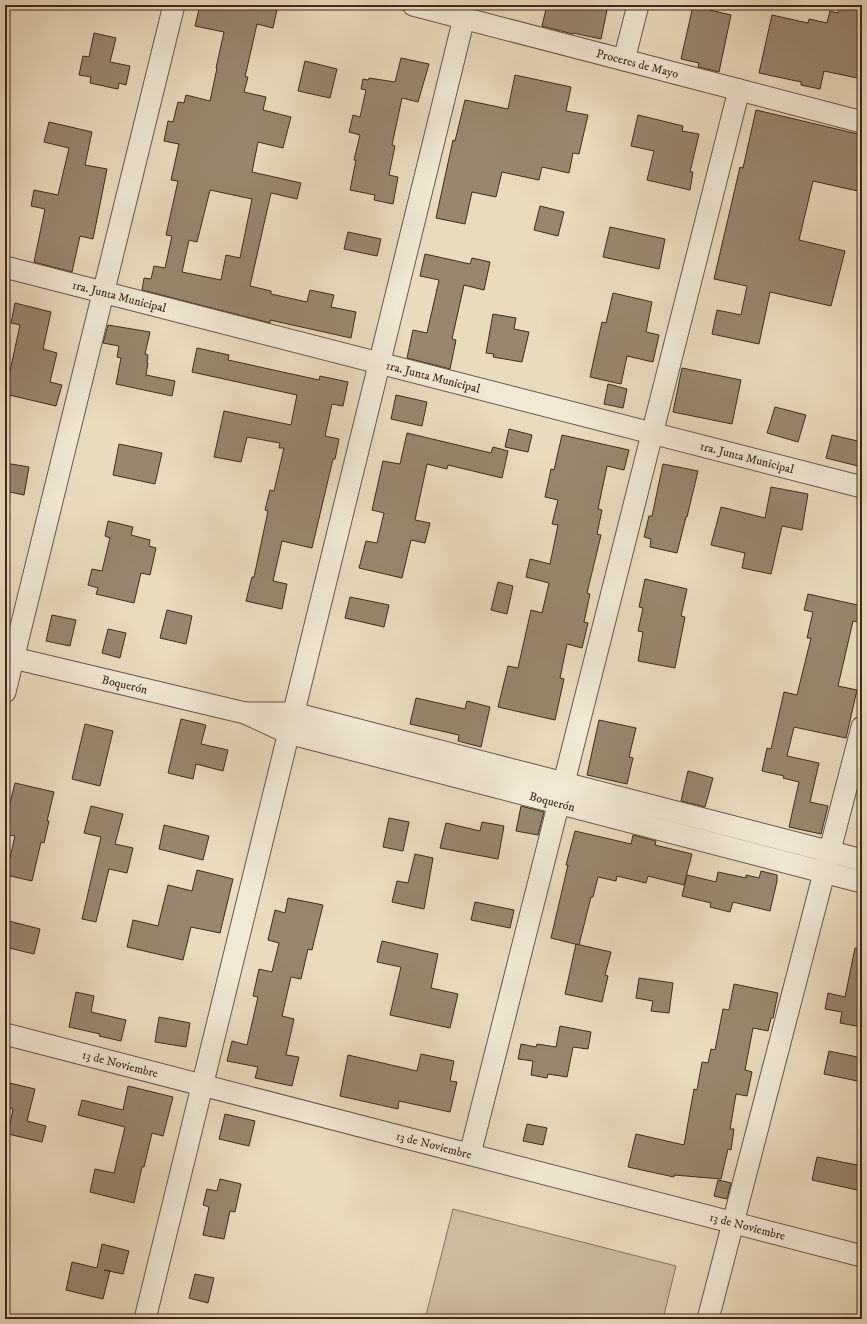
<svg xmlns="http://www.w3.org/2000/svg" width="867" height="1324" viewBox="0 0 867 1324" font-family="'IM FELL DW Pica',serif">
	<rect width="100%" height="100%" fill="#e9dbbe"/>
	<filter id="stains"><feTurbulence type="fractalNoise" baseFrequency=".005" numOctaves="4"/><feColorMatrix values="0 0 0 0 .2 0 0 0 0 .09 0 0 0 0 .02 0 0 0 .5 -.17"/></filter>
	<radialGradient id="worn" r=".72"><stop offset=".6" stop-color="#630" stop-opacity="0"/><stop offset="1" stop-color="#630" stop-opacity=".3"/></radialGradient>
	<path fill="#ccbda2" stroke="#85745e" d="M453,1209L676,1266L663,1319H425Z"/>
	<g fill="#97876f" stroke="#3e2b19" fill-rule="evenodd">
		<path d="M200,5H278L273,28L257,24L245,77H248L244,92L266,97L263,110L291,117L283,148L258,142L252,172L301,183L297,199L271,193L250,286L271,291V294L307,302L310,290L334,295L331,307L356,312L351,338L270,320V323L142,290L144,278L151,279L154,266L165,268L172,236L166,235L178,181L171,180L179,144L164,141L168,121L173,122L178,102L184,103L186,95L210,101L217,68H216L224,32L195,26ZM210,190L252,199L240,258L226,255L221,280L182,272L189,240L197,242Z"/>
		<path d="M547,5H582L607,10L601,39L573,33V34L542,26Z"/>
		<path d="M840,5H862V79L824,71L820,89L801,85V82L759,73L772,15L808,23L809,19L827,23L830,11L838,13Z"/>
		<path d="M693,6L731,15L719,72L698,67L699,63L681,59Z"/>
		<path d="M94,33L116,38L110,62L130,66L126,85L119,83L118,89L113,88L90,83L91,77L79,75L83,56L89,57Z"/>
		<path d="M401,58L429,64L418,102L402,98L392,145L395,146L389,175L398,177L393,204L374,200L375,195L350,190L356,160H354L360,135L349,132L353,115L360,117L366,90L361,89L363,79L368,80L369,78L395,82Z"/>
		<path d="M305,61L337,69L330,98L298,91Z"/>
		<path d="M515,75L571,87L566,111L588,115L579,154L573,153L569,173L542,167L539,180L502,172L496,197L472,192L465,224L436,218L453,140L455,141L465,100L508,109Z"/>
		<path d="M756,110L862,135V192L813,181L799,240L845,251L831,306L770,292L759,344L712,334L717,310L741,315L747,286L714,279L740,167L743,168Z"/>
		<path d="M638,115L683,126L682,131L699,134L690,172H693L690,190L647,180L654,151L631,146Z"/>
		<path d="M49,122L92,132L85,165L107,169L93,239L80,236L72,272L34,262L45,209L31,206L34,190L58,195L69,148L44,142Z"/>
		<path d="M540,206L564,212L558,236L534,230Z"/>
		<path d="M610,227L665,239L659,269L603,257Z"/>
		<path d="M348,232L381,239L377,256L344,249Z"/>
		<path d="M425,254L470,264L472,258L490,262L484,290L464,285L452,339L456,340L450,369L407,358L413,330L427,333L439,280L420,276Z"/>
		<path d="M613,293L652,302L646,332L659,335L653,362L627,356L621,384L590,377L602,322L606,323Z"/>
		<path d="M15,303L51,312L43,349L57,353L50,382L62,385L56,406L5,394L20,325L11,323Z"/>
		<path d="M493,314L516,318L514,329L529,332L522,362L493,357L494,354L486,353Z"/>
		<path d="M108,325L150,332L145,354L148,355L147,363H148L146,375L175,381L172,396L116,384L121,358L117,357L119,346L103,343Z"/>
		<path d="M197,348L229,355L228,360L319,380L320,376L348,382L343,406L332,404L325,436L339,439L335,459H333L312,548L282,541L273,581L287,584L282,609L246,601L252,577H254L268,511L265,510L270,490L274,491L284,448H279L280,443L247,437L241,462L214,457L224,411L291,425L297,395L192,372Z"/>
		<path d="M682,368L741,380L732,424L673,412Z"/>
		<path d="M608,384L627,389L623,408L604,404Z"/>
		<path d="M396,395L427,402L422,426L391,419Z"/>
		<path d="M775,407L806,415L798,442L767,433Z"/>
		<path d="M509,429L532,435L528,452L505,447Z"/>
		<path d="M407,433L491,453L493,447L508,451L502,478L448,465L447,469L427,464L415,520L430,523L425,543L411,540L402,578L359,568L366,541L377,543L384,513L372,510L383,461L400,464Z"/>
		<path d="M562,435L629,450L624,470L607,466L598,509L602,510L597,534L601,535L587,593L590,594L584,622L588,623L582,648L567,644L560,678L564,679L555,720L498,707L508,666L518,668L531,610L542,613L549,583L526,577L530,559L550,564L558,525L552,524L558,500L545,497L551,469L554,470Z"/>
		<path d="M832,435L862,442V467L826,458Z"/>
		<path d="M119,444L162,453L155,484L113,475Z"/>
		<path d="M5,463L29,467L24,495L5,491Z"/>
		<path d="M663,464L698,471L687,517H686L677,553L650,547L651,539L644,537L649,516H652Z"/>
		<path d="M771,487L808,494L802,530L782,526L771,574L742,568L745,553L711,545L721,507L765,518Z"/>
		<path d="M108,521L133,527L131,535L150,540L149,546L156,548L150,575L141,573L134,603L96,594L98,588L88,585L92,569L102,571L110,538L105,536Z"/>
		<path d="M645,579L687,589L681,616L685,617L675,668L638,661L643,632L638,631L643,608L639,607Z"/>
		<path d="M498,582L513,586L507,614L491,610Z"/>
		<path d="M808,594L862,606V623L853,621L838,686L857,690L846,738L794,727L787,756L819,763L810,802L828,806L821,834L789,827L799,782L783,778L784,776L762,771L767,748L771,749L784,692L797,695L811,638H807L813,612L804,610Z"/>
		<path d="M350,597L389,605L384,627L345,618Z"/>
		<path d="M167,610L192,616L186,644L160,638Z"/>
		<path d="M52,615L76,620L70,646L46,641Z"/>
		<path d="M108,629L126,633L120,658L102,653Z"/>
		<path d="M416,698L465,709L467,701L490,707L481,747L458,741L459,735L410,724Z"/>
		<path d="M181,719L206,725L201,744L228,750L223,771L196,764L193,779L168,773Z"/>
		<path d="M599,720L636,728L629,757L633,758L627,784L587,775Z"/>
		<path d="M85,724L113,731L100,786L72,779Z"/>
		<path d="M688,771L713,778L705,807L681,801Z"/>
		<path d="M15,783L54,792L47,821H49L44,843L41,842L32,881L6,875L15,836L5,834V811H8Z"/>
		<path d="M91,806L123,814L115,844L133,848L127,873L109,869L96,922L82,919L101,837L84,833Z"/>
		<path d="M521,806L544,812L538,835L516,831Z"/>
		<path d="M389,818L409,822L403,851L383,847Z"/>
		<path d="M482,822L504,826L498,859L440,848L446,823L480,831Z"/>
		<path d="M164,825L209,836L203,860L159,849Z"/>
		<path d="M575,831L631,844L633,835L656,841L655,845L692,854L684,885L648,876L646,883L617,876L616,881L598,877L593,897H591L579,945L551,938L568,865H566Z"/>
		<path d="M415,854L433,858L424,909L392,902L397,881L408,883Z"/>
		<path d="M197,870L233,879L220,933L191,927L183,960L127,947L133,920L158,926L168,885L192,891Z"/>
		<path d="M761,871L777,875V881L770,911L733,902L730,912L710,907L711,903L682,896L687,875L716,882L718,872L746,878V875L759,878Z"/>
		<path d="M288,898L323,905L312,950L308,949L301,979L291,977L282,1016L294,1019L286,1055L299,1057L292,1086L255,1078L258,1067L227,1061L232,1041L247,1045L258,997L253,996L259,969L272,972L279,943L268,940L275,910L285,913Z"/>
		<path d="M475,902L514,910L510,928L471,920Z"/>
		<path d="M5,920L40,929L34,954L5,947Z"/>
		<path d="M382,941L438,954L431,988L458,994L450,1028L390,1015L401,967L377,962Z"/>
		<path d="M576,944L611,952L605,975L608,976L602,1002L565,994Z"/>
		<path d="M855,948L862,949V1027L840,1023L842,1012L825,1009L828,993L845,997Z"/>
		<path d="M639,978L673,983L669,1013L651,1011L653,1001L636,998Z"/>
		<path d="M734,984L778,993L773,1018H771L768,1031L753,1028L745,1070L752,1072L747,1096L736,1094L730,1129H734L731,1150L728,1149L721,1179L674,1175V1177L628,1167L636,1134L684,1145L694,1089L697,1090L702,1062L708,1063L711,1049L715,1050L723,1009L729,1010Z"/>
		<path d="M76,992L94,996L91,1012L126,1020L121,1041L99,1036L100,1034L69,1027Z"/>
		<path d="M159,1017L190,1023L186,1047L155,1042Z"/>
		<path d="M560,1026L591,1032L588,1049L573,1047L567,1077L548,1074L547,1078L531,1075L533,1061L518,1059L521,1044L536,1047L537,1044L556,1047Z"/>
		<path d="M829,1051L862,1058V1082L824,1074Z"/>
		<path d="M421,1054L454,1061L450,1081L457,1082L450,1112L399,1101L398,1109L340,1096L348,1055L417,1071Z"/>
		<path d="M5,1082L35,1089L27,1121L46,1126L42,1142L8,1134L13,1109L5,1107Z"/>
		<path d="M128,1086L173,1097L163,1136L152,1133L144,1167H142L134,1203L90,1192L95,1169L114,1173L125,1127L78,1115L82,1100L123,1110Z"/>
		<path d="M225,1114L255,1121L249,1146L219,1139Z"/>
		<path d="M527,1124L547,1128L543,1145L523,1141Z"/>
		<path d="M817,1157L862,1166V1191L812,1180Z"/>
		<path d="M220,1179L241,1184L235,1212L230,1211L224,1239L203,1235L209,1207L203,1205L207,1189L217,1191Z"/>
		<path d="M718,1180L731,1183L727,1199L714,1196Z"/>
		<path d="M102,1244L129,1251L123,1274L104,1270L110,1271L103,1299L66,1290L72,1262L97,1268Z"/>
		<path d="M195,1274L214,1278L208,1303L189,1298Z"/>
	</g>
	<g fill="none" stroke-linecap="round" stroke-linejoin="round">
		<defs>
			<g id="minor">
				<path id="s1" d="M413,5L862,122"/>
				<path d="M624,60L638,5"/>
				<path id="s2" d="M5,267L862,487"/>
				<path id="s3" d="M5,656L245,713"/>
				<path d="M5,692L174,5"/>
				<path id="s4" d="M862,860L293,713H245L288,733L862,882"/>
				<path id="s5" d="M5,1034L862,1256"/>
				<path d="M470,1154L739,90"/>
				<path d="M145,1319L464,18"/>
				<path d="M708,1319L862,727"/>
			</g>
		</defs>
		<use href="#minor" stroke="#695742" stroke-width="23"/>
		<use href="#minor" stroke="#f1e8d5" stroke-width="21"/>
	</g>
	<g text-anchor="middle" stroke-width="3" stroke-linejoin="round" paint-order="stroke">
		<g font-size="12" fill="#3e2b19" stroke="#f1e8d5">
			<text dy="4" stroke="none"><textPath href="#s1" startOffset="232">Proceres de Mayo</textPath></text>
			<text dy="4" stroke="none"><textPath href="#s2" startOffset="118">1ra. Junta Municipal</textPath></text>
			<text dy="4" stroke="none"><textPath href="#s2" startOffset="442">1ra. Junta Municipal</textPath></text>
			<text dy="4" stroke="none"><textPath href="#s2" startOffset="766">1ra. Junta Municipal</textPath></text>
			<text dy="4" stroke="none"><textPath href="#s3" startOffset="123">Boquerón</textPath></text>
			<text dy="4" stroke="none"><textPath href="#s4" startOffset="956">Boquerón</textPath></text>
			<text dy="4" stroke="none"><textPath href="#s5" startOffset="119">13 de Noviembre</textPath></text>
			<text dy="4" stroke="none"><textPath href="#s5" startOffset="443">13 de Noviembre</textPath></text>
			<text dy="4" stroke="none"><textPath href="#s5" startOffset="767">13 de Noviembre</textPath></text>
		</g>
	</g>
	<rect width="867" height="1324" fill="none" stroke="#e9dbbe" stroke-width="20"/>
	<rect x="6" y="6" width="855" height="1312" fill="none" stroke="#3e2b19" stroke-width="2"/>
	<rect x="10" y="10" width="847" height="1304" fill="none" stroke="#3e2b19"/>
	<rect width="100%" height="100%" filter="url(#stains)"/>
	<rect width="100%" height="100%" fill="url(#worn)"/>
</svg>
